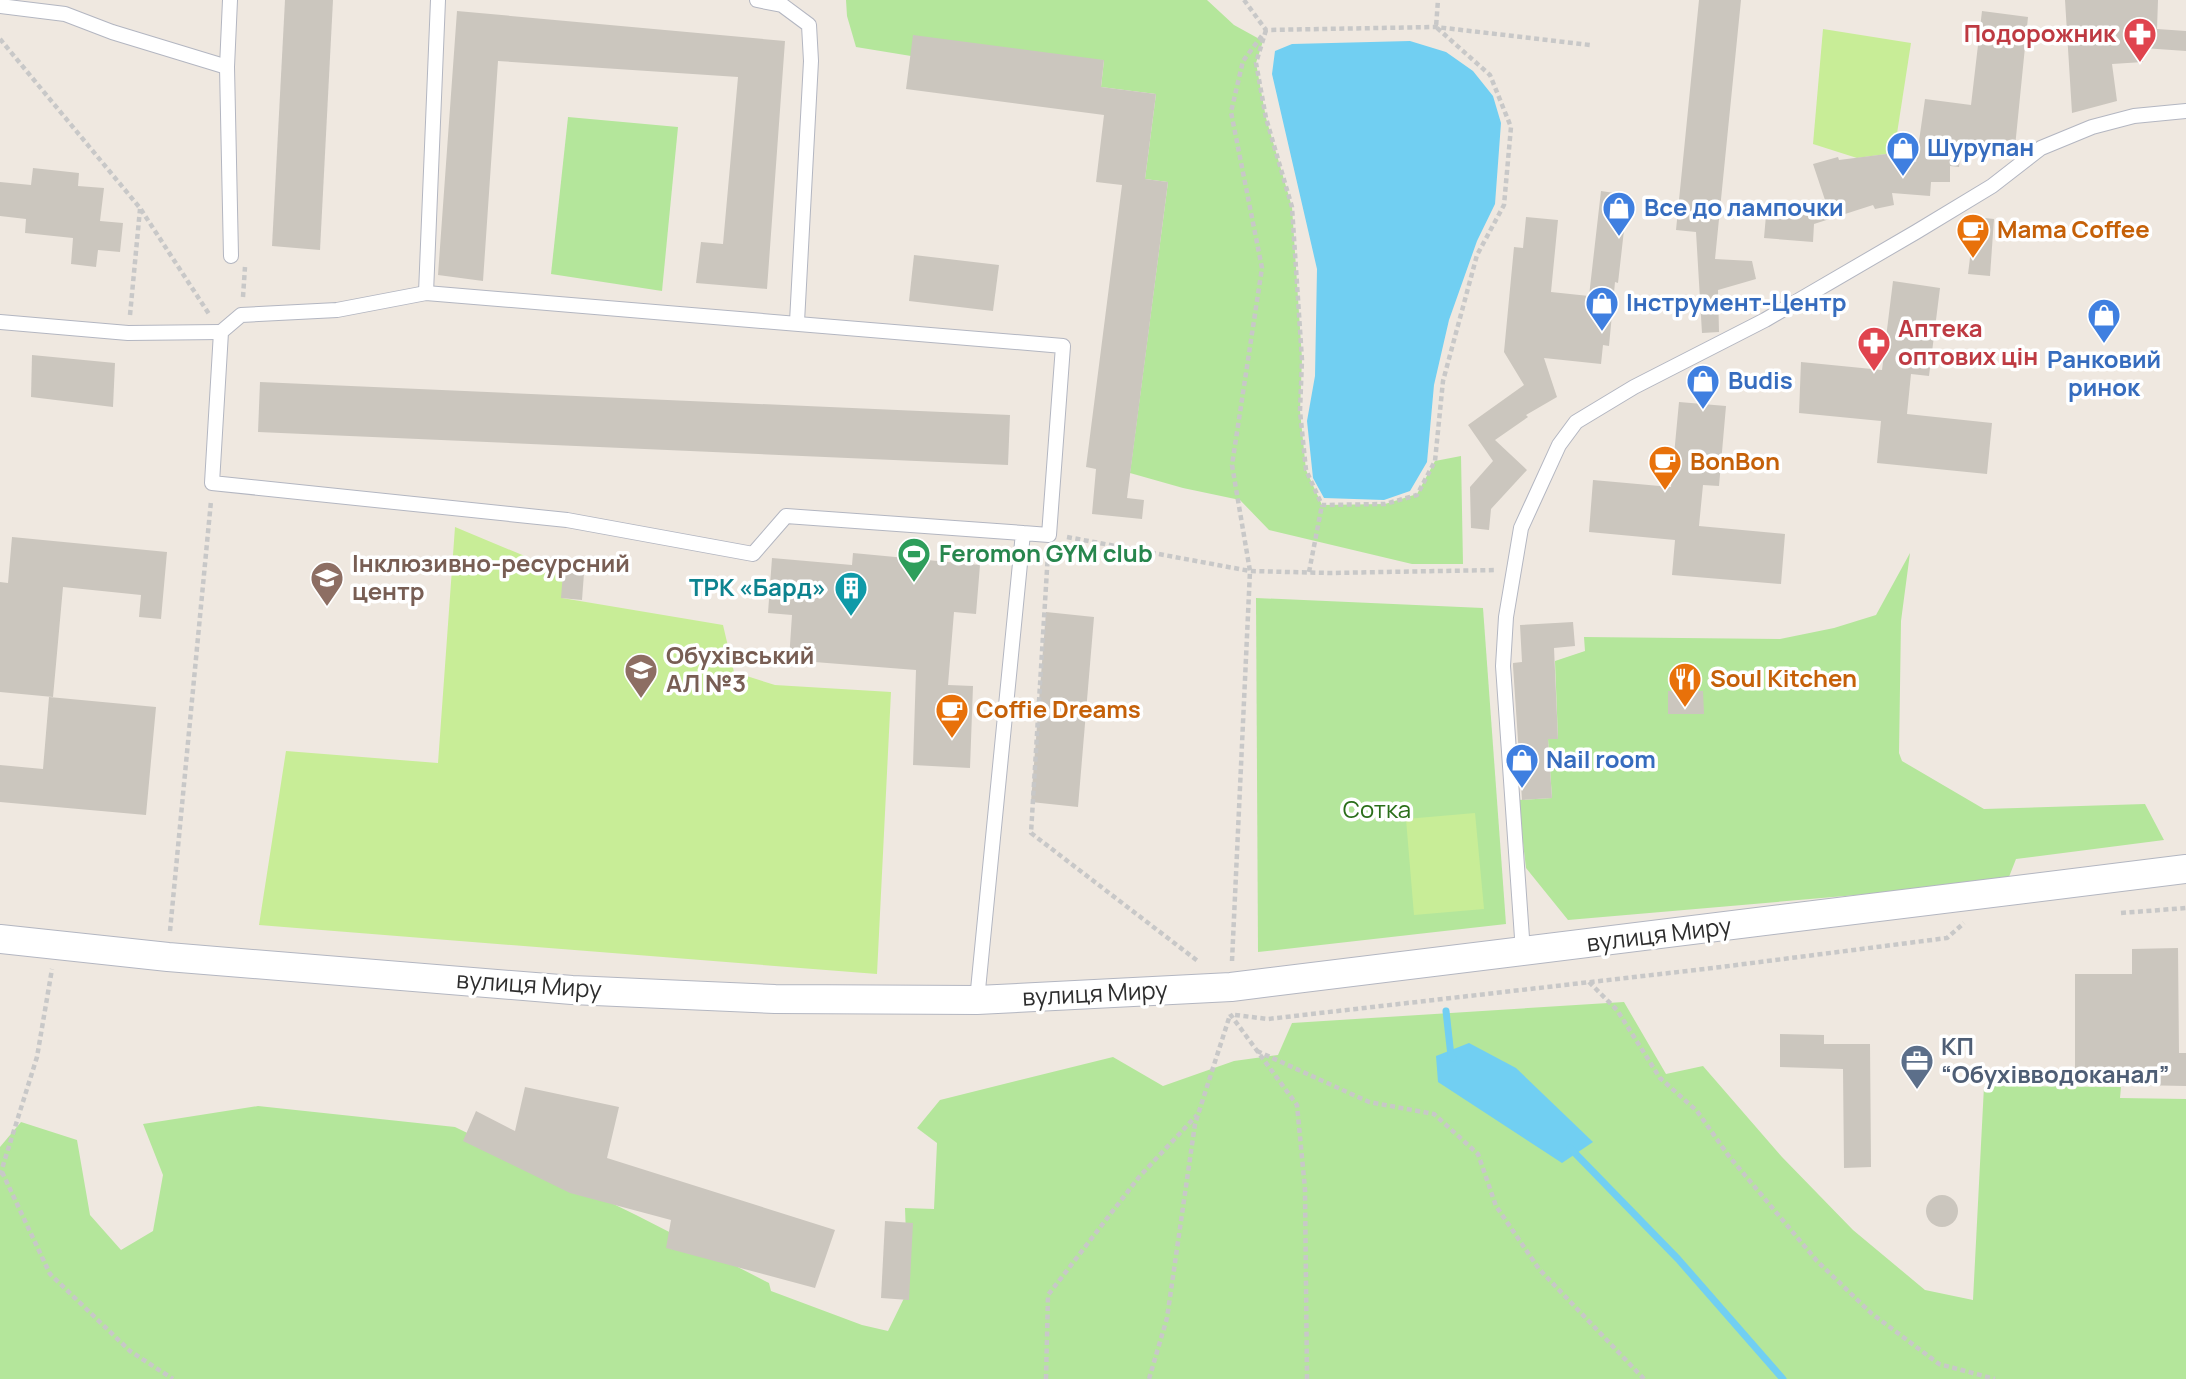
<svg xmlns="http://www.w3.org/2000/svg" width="2186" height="1379" viewBox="0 0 2186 1379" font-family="Manrope,sans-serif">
	<rect width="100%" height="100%" fill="#efe8e0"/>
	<g fill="#b4e69b">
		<path d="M846,0H1207L1234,25L1263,41L1256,63L1266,118L1292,207L1302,359L1300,411L1306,470L1322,505L1385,504L1417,494L1435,461L1461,456L1463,564H1412L1269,530L1240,500L1183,488L1130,473L1168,182L1145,179L1156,94L1101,87L1104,60L911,56L856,47L847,16Z"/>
		<path d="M568,117L678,127L662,291L551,274Z"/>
		<path d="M1910,553L1901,621L1899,753L1902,761L1984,809L2145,804L2164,840L2016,859L2007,882L1568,920L1526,868L1518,800L1552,798L1548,739H1558L1555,661L1585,651L1584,637L1780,639L1834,628L1876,615Z"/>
		<path d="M1256,598L1483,608L1506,924L1258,952Z"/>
		<path d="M1624,1002L1666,1074L1703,1066L1782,1157L1853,1230L1925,1290L1973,1300L1984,1086L2121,1087L2120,1098L2186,1099V1379H0V1147L21,1122L77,1140L90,1215L121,1250L153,1231L163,1175L143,1124L258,1106L455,1127L636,1215L769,1283L771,1291L862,1325L888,1331L908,1290L905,1208L934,1209L937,1143L917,1128L940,1100L1113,1057L1163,1086L1234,1061L1278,1055L1292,1023Z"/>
	</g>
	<g fill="#c8ed97">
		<path d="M1823,29L1911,43L1894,153L1857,158L1813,144Z"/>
		<path d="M455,527L563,572L562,598L723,625L734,672L775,685L891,692L877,974L259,925L286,751L438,763Z"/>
		<path d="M1475,813L1484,909L1414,915L1406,819Z"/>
	</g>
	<g fill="#71cff2">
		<path d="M1410,41L1446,52L1473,71L1493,96L1501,123L1495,204L1477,241L1449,320L1434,385L1427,462L1410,491L1384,500L1324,498L1313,478L1307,421L1315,376L1317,269L1272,74L1275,51L1292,44Z"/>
		<path d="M1469,1043L1516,1068L1593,1142L1562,1163L1438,1082L1436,1056Z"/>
	</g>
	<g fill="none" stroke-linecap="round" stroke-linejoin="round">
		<g stroke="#71cff2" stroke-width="7">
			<path d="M1446,1011L1451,1056L1453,1058"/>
			<path d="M1570,1148L1678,1259L1783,1379"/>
		</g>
	</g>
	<g fill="#cbc6be">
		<path d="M285,0H333L320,250L272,246Z"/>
		<path d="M1699,0H1741L1715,259L1752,261L1756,279L1718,290L1719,332L1702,333L1696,232L1676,230Z"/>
		<path d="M2065,0H2158L2157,29L2186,31V51L2143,48V62L2112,64L2117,101L2072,113Z"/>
		<path d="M457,11L785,41L767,289L696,283L701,242L723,244L738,77L498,61L483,281L438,275Z"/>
		<path d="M1982,11L2028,17L2014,157L1961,151L1959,167L1950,166V182H1931L1930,196L1892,193L1894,205L1875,209L1873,205L1814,224L1813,242L1764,238L1767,204L1828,209L1813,164L1838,157L1839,160L1894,153L1916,162L1925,99L1971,105Z"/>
		<path d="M913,35L1104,60L1101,87L1156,94L1145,179L1168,182L1127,498L1144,500L1142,519L1092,514L1096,469L1086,467L1122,185L1096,182L1104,115L906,89Z"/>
		<path d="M33,168L79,173L78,186L104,188L100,221L123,223L120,252L98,250L96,267L71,264L73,238L25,233L26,219L0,216V182L31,185Z"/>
		<path d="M1601,191L1628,195L1618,283L1615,282L1609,346L1603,345L1601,364L1544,358L1557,397L1526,415L1528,417L1495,440L1527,470L1491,509L1489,530L1471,528L1470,487L1493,461L1468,425L1524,385L1504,352L1514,247L1523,248L1526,217L1558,220L1551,292L1589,296Z"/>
		<path d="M1975,217L1994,219L1990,276L1968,274Z"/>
		<path d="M914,255L999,265L993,311L909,301Z"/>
		<path d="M1893,281L1940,288L1929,376L1911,374L1907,414L1992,423L1987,474L1877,463L1881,421L1799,413L1801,362L1882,370Z"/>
		<path d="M32,355L115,363L113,407L31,397Z"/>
		<path d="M260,382L1010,415L1008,465L258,432Z"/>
		<path d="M1679,402L1726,406L1719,486L1703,485L1699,526L1785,534L1781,584L1672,575L1675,540L1589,532L1593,480L1671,487Z"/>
		<path d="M12,537L167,552L161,619L139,617L141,595L63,587L53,697L0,692V582L8,583Z"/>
		<path d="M853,553L980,565L976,614L954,612L948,685L973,686L970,768L913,765L916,670L789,660L792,615L768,613L772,558L852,565Z"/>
		<path d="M563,572L584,573L582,600L561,598Z"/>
		<path d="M1046,612L1094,617L1078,807L1031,802Z"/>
		<path d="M1573,622L1575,646L1554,648L1558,739H1548L1552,798L1522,800L1513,666V663L1522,662L1520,625Z"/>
		<path d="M1668,691H1703L1704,714H1668Z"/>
		<path d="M49,697L156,707L146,815L0,802V765L43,769Z"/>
		<path d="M2178,948L2179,1053H2186V1086L2136,1085V1082H2075V974H2132V949Z"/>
		<path d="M1780,1034L1824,1035V1044H1870L1871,1167L1844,1168L1843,1069L1780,1067Z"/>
		<path d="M525,1087L619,1107L607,1158L835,1230L815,1288L666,1248L671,1220L570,1193L463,1141L476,1111L515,1131Z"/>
		<circle cx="1942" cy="1211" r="16"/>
		<path d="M885,1221L913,1223L909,1300L881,1298Z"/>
	</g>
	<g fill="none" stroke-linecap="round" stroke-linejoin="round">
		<defs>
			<g id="lane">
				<path d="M230,0L227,67L231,256"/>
				<path d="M757,0L782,5L809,25L811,61L797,322"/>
				<path d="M0,6L65,14L112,32L227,67"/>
				<path d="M426,293L438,0"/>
				<path d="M0,322L128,333L221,332"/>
				<path d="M1523,952L1503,666L1506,617L1521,528L1559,445L1576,422L1634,387L1765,320L1916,232L1992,186L2041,148L2092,127L2134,116L2186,111"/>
				<path d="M977,1000L1023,533L786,516L753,554L567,520L212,483L221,332L241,315L337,310L426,293L1063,346L1049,535L1023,533"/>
			</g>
			<path id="street" d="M0,939L168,957L572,990L775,999L977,1000L1231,987L2186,869"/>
		</defs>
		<use href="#lane" stroke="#b3b6c1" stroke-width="16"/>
		<use href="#street" stroke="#b3b6c1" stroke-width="30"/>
		<g stroke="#c8c8c8" stroke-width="4.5" stroke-dasharray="5 3.5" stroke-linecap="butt">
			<path d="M1244,0L1266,30L1436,27L1590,45"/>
			<path d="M1266,30L1256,63L1266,118L1292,207L1302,360L1300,411L1306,470L1322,505L1385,504L1417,495L1435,461L1443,381L1477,255L1504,205L1511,127L1490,75L1436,27L1438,0"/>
			<path d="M0,39L140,208L209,314"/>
			<path d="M243,297L245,267"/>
			<path d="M130,315L140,209"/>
			<path d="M1067,537L1250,571L1329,573L1496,570"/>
			<path d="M1048,553L1031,833L1199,962"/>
			<path d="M1309,572L1322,505"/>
			<path d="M2121,913L2186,908"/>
			<path d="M170,931L211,501"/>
			<path d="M1232,961L1250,571L1232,465L1262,268L1231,112L1243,61L1264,33"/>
			<path d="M1589,982L1617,1010L1660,1078L1697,1111L1728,1155L1817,1261L1871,1313L1939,1364L1995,1379"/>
			<path d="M1230,1014L1297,1105L1305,1189L1307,1379"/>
			<path d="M1235,1015L1268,1019L1713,968L1947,938L1964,923"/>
			<path d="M1257,1051L1369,1102L1434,1114L1478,1154L1496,1206L1539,1269L1644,1379"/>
			<path d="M2,1172L50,1274L130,1351L173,1379"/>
			<path d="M0,1175L37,1057L52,969"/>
			<path d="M1046,1379L1048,1295L1139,1177L1197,1115"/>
			<path d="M1149,1379L1167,1318L1195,1124L1230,1015"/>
		</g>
		<use href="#lane" stroke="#fff" stroke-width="14"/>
		<use href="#street" stroke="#fff" stroke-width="28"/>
	</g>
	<defs>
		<symbol id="pharmacy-pin" viewBox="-11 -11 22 30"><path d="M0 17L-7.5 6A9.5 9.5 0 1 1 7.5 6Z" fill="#e0444e" stroke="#fff"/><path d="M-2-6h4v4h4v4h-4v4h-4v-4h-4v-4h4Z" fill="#fff"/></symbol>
		<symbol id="shop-pin" viewBox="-11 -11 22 30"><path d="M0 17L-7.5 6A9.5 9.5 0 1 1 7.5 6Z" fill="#3f7fe0" stroke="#fff"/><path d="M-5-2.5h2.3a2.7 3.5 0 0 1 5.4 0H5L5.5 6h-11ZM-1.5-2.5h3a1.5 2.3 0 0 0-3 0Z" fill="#fff"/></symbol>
		<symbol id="cafe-pin" viewBox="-11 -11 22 30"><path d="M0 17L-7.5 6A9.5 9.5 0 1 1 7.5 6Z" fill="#e8710a" stroke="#fff"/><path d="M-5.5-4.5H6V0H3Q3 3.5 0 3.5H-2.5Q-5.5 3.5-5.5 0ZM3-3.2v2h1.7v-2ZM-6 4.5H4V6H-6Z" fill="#fff"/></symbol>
		<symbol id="stadium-pin" viewBox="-11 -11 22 30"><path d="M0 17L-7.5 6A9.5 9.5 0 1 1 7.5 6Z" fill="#2e9e5b" stroke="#fff"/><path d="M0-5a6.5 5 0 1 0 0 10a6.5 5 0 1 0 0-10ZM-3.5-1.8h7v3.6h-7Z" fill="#fff"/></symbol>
		<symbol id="school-pin" viewBox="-11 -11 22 30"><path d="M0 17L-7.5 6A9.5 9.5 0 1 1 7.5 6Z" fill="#8d6e63" stroke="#fff"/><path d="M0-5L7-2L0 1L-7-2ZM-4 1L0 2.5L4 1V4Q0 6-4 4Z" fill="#fff"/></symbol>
		<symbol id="building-pin" viewBox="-11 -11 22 30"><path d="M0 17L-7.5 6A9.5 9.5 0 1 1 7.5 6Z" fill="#0f9aa8" stroke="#fff"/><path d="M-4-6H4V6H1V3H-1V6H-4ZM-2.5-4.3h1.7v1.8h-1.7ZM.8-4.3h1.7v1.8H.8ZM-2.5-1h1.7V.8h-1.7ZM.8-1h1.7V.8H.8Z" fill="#fff"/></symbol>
		<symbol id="restaurant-pin" viewBox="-11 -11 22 30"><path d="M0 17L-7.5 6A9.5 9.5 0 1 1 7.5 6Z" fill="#e8710a" stroke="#fff"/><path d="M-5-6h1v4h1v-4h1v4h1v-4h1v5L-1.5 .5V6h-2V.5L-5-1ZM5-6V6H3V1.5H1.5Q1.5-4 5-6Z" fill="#fff"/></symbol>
		<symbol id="office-pin" viewBox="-11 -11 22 30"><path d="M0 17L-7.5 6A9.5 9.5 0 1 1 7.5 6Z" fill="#5c6f8a" stroke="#fff"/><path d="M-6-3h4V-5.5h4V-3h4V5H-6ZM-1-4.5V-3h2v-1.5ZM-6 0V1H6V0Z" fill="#fff"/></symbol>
	</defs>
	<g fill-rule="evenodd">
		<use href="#pharmacy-pin" x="2121" y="15" width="38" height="52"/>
		<use href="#shop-pin" x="1884" y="129" width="38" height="52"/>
		<use href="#shop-pin" x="1600" y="189" width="38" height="52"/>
		<use href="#cafe-pin" x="1954" y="211" width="38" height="52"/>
		<use href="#shop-pin" x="1583" y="284" width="38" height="52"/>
		<use href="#shop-pin" x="2085" y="296" width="38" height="52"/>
		<use href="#pharmacy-pin" x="1855" y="324" width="38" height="52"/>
		<use href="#shop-pin" x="1684" y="362" width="38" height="52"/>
		<use href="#cafe-pin" x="1646" y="443" width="38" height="52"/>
		<use href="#stadium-pin" x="895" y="535" width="38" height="52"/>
		<use href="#school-pin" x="308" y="559" width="38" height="52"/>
		<use href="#building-pin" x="832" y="569" width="38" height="52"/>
		<use href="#school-pin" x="622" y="651" width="38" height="52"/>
		<use href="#restaurant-pin" x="1666" y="660" width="38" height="52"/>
		<use href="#cafe-pin" x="933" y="691" width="38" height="52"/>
		<use href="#shop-pin" x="1503" y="741" width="38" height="52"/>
		<use href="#office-pin" x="1898" y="1042" width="38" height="52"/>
	</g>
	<g text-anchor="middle" stroke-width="7" stroke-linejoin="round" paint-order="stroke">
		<g font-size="24" font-weight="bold" fill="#be3a42" stroke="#fff" text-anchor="end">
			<text x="2116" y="42">Подорожник</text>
			<text x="1898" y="337" text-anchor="start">Аптека<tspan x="1898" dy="28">оптових цін</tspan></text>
		</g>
		<g font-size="24" font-weight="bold" fill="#366cbe" stroke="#fff" text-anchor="start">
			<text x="1927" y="156">Шурупан</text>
			<text x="1644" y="216">Все до лампочки</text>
			<text x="1626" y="311">Інструмент-Центр</text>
			<text x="2104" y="368" text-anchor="middle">Ранковий<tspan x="2104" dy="28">ринок</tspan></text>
			<text x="1728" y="389">Budis</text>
			<text x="1546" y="768">Nail room</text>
		</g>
		<g font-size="24" font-weight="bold" fill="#c56008" stroke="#fff" text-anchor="start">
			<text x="1997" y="238">Mama Coffee</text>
			<text x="1690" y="470">BonBon</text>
			<text x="1710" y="687">Soul Kitchen</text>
			<text x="976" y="718">Coffie Dreams</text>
		</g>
		<g font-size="24" font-weight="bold" fill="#27864d" stroke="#fff" text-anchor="start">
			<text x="939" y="562">Feromon GYM club</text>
		</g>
		<g font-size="24" font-weight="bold" fill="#785e54" stroke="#fff" text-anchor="start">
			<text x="352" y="572">Інклюзивно-ресурсний<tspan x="352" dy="28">центр</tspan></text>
			<text x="666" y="664">Обухівський<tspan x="666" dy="28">АЛ №3</tspan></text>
		</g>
		<g font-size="24" font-weight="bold" fill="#0d838f" stroke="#fff" text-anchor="end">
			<text x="826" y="596">ТРК «Бард»</text>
		</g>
		<g font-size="24" fill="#2a6e19" stroke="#fff">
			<text x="1377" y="818">Сотка</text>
		</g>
		<g font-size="24" fill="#2d2d2d" stroke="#fff">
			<text transform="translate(1659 935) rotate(-7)" y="8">вулиця Миру</text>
			<text transform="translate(529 985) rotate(4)" y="8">вулиця Миру</text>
			<text transform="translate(1095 994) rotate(-3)" y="8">вулиця Миру</text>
		</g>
		<g font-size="24" font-weight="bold" fill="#4e5e75" stroke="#fff" text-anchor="start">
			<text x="1941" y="1055">КП<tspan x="1941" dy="28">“Обухівводоканал”</tspan></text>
		</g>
	</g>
</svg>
